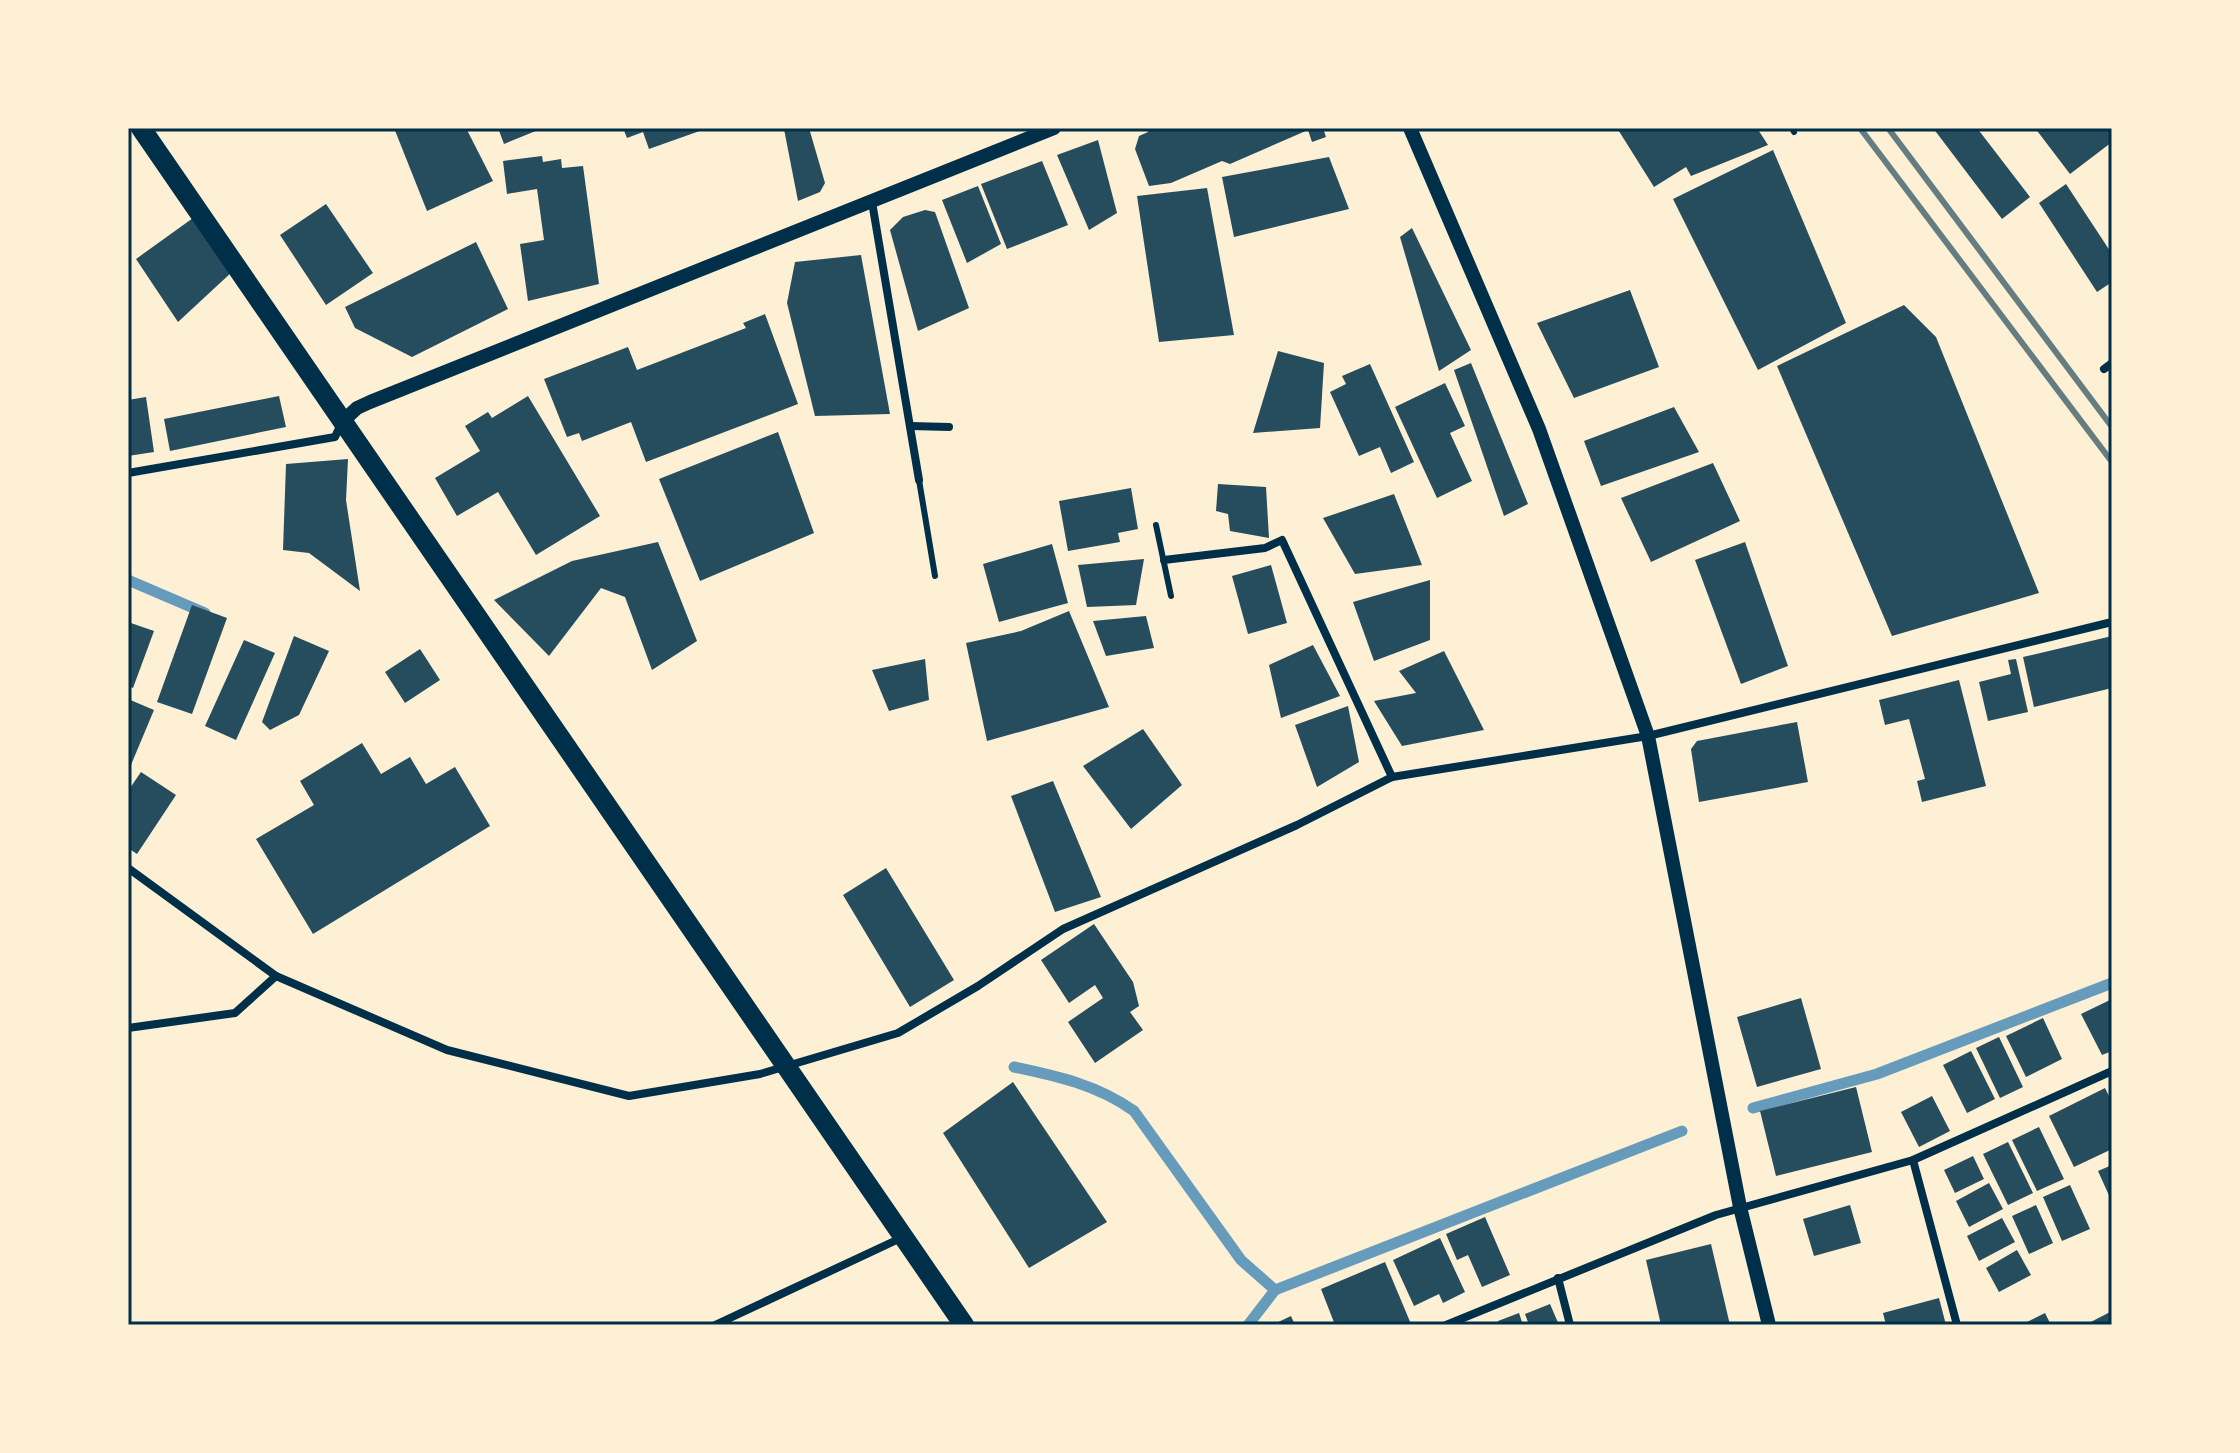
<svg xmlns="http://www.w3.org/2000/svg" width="2240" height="1453" viewBox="0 0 2240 1453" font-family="Montserrat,sans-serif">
	<rect width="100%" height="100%" fill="#fdf0d5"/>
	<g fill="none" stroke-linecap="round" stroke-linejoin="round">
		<g stroke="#669bbc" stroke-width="11">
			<path d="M128,580L205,613"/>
			<path d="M1014,1067C1057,1076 1098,1085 1134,1111L1241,1260L1275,1290"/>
			<path d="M1753,1108L1877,1074L2112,983"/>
			<path d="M1248,1325L1275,1290L1682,1131"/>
		</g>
	</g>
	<g fill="#264d5e">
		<path d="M394,128H466L493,181L427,211Z"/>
		<path d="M498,128H543L504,144Z"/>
		<path d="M623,128H708L649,149L643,132L627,138Z"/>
		<path d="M809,128L825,183L820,192L798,201L784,129Z"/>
		<path d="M1147,128H1323L1326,137L1312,142L1308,130L1230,164L1222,161L1171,183L1149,186L1135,149L1139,136L1148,132Z"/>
		<path d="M1617,128H1757L1768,145L1691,176L1686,167L1654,187Z"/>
		<path d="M1933,128H1977L2030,197L2002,219Z"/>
		<path d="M2035,128H2112V142L2070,174Z"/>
		<path d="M1098,140L1117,213L1089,230L1057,155Z"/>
		<path d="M1773,150L1846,323L1758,370L1673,199Z"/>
		<path d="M542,156L543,162L561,159L562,168L583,166L599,284L528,301L520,244L544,240L537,189L507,194L503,161Z"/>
		<path d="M1329,157L1349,209L1234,237L1222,177Z"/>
		<path d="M1042,161L1068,225L1007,249L981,184Z"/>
		<path d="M2066,184L2112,254V282L2097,292L2039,203Z"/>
		<path d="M978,186L1001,244L967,263L942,200Z"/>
		<path d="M1207,188L1234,335L1159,342L1137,196Z"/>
		<path d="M326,204L373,273L326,305L280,235Z"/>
		<path d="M925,210L935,212L969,308L918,331L890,230L903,217Z"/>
		<path d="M193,218L233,271L178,322L136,259Z"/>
		<path d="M1412,228L1471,350L1439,371L1400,237Z"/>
		<path d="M476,242L508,309L412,357L355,328L345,307Z"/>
		<path d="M861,255L890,414L815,416L787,303L795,262Z"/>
		<path d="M1630,290L1659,367L1574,398L1537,323Z"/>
		<path d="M1904,305L1936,337L2039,593L1892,636L1777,366Z"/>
		<path d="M765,314L798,404L646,462L631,422L582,441L579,433L567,437L544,379L628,347L637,370L746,328L743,323Z"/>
		<path d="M1278,351L1324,363L1320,428L1253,433Z"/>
		<path d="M1471,363L1528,504L1504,516L1454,370Z"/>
		<path d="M1370,364L1414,462L1391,473L1380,447L1359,456L1330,392L1346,384L1342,376Z"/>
		<path d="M1445,383L1465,426L1450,433L1472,481L1437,498L1395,407Z"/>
		<path d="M279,396L286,427L170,451L164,419Z"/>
		<path d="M528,396L600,516L536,555L498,492L457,516L435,478L480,451L465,426L488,412L492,418Z"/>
		<path d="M146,397L154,452L128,456V400Z"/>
		<path d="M1674,407L1699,452L1601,486L1584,441Z"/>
		<path d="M778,432L814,533L700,581L659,479Z"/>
		<path d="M348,459L346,500L360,591L309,553L283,550L286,464Z"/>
		<path d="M1713,463L1740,521L1651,562L1621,498Z"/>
		<path d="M1218,484L1266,487L1269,538L1230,531L1228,514L1216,511Z"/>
		<path d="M1131,488L1138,529L1118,533L1120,542L1068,551L1059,501Z"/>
		<path d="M1394,494L1422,565L1355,574L1323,518Z"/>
		<path d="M658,542L697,641L652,670L625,597L601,588L549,656L494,600L572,561Z"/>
		<path d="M1745,542L1788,666L1741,684L1695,560Z"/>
		<path d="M1052,544L1068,603L999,622L983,564Z"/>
		<path d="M1144,559L1136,605L1087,607L1078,565Z"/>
		<path d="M1271,565L1287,623L1248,634L1232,576Z"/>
		<path d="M1430,580V640L1374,661L1353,602Z"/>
		<path d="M192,605L227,618L192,714L157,702Z"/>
		<path d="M1069,611L1109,707L987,741L966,643L1021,631Z"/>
		<path d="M1146,616L1154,648L1106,656L1093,621Z"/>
		<path d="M128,622L154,631L133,688L128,686Z"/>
		<path d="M294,636L329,651L299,715L270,730L262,722Z"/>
		<path d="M2112,636V688L2034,707L2023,657Z"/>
		<path d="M244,640L275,653L236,740L205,726Z"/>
		<path d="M1313,645L1340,696L1281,718L1269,665Z"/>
		<path d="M420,649L440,680L405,703L385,672Z"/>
		<path d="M1444,651L1484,730L1402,746L1374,701L1416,693L1399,671Z"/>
		<path d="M925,659L929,700L889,711L872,670Z"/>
		<path d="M2016,659L2028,712L1988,721L1979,682L2011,674L2008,660Z"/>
		<path d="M1959,680L1986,786L1922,802L1917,781L1925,779L1909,719L1885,725L1879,700Z"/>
		<path d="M128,699L154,710L128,772Z"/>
		<path d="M1348,706L1359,762L1317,787L1295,725Z"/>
		<path d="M1797,722L1808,782L1699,802L1691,749L1697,741Z"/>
		<path d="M1143,729L1182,785L1131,829L1083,766Z"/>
		<path d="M362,743L381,774L410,757L426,784L455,767L490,826L313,934L256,839L314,805L300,781Z"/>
		<path d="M141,772L176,795L137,854L128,848V791Z"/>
		<path d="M1053,781L1101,897L1055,912L1011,796Z"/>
		<path d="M886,868L954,980L910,1007L843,895Z"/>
		<path d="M1094,924L1133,982L1139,1006L1130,1012L1143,1030L1095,1063L1068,1022L1103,998L1095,985L1069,1003L1041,960Z"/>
		<path d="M1801,998L1821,1069L1757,1087L1737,1017Z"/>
		<path d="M2112,999V1051L2102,1055L2081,1014Z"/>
		<path d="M2043,1018L2062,1059L2026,1077L2006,1036Z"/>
		<path d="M1999,1037L2023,1087L2000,1098L1976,1048Z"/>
		<path d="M1971,1051L1995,1099L1967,1113L1943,1065Z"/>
		<path d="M1013,1082L1107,1222L1029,1268L943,1133Z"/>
		<path d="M1856,1087L1872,1152L1776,1176L1760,1111Z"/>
		<path d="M2105,1088L2112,1102V1149L2074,1167L2049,1116Z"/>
		<path d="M1932,1096L1950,1131L1919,1147L1901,1112Z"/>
		<path d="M2039,1127L2064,1179L2037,1191L2012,1140Z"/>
		<path d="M2008,1142L2033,1193L2008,1205L1983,1154Z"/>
		<path d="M1973,1156L1984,1179L1955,1193L1944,1170Z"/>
		<path d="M2112,1165V1202L2098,1171Z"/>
		<path d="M1989,1183L2003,1209L1969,1227L1956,1201Z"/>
		<path d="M2070,1185L2090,1229L2062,1241L2043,1197Z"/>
		<path d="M1850,1205L1861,1243L1814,1256L1803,1219Z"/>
		<path d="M2036,1205L2053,1243L2029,1254L2012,1216Z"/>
		<path d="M1485,1217L1510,1275L1482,1287L1468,1255L1457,1260L1446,1234Z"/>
		<path d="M2002,1218L2015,1242L1979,1261L1967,1236Z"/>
		<path d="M1440,1238L1465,1292L1443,1303L1439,1294L1414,1306L1393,1260Z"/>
		<path d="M1711,1244L1730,1325H1661L1646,1260Z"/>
		<path d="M2017,1250L2031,1275L1999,1292L1986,1268Z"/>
		<path d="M1385,1262L1411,1324L1335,1325L1321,1289Z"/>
		<path d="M1939,1298L1946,1325H1886L1883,1313Z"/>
		<path d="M1550,1304L1559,1325H1529L1525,1314Z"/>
		<path d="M2112,1311V1325H2085Z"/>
		<path d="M1519,1313L1523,1325H1499L1498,1321Z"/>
		<path d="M2045,1313L2051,1325H2021Z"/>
		<path d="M1291,1316L1295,1325H1272Z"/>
	</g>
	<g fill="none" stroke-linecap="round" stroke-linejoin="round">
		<g stroke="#003049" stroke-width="6">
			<path d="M1792,128L1794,132"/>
			<path d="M919,480L935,576"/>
			<path d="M1156,525L1171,596"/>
		</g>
		<g stroke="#003049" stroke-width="8">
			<path d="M872,202L919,480"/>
			<path d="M2104,369L2112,363"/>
			<path d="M910,426L949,427"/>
			<path d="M128,473L335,437L342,422"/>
			<path d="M1164,560L1265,548L1282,540L1392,777"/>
			<path d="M128,868L276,976L447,1050L629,1096L760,1074L898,1033L978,986L1063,929L1297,825L1392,777L1648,736L2112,622"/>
			<path d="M128,1028L235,1013L276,976"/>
			<path d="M1913,1160L1957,1325"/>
			<path d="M1558,1278L1570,1325"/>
			<path d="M715,1325L901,1238"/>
			<path d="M1446,1325L1716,1215L1913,1160L2112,1071"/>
		</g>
		<g stroke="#003049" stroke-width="14">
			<path d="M1410,128L1539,429L1648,736L1740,1207L1769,1325"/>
			<path d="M342,422L357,408L370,402L1054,128"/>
		</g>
		<path stroke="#003049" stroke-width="20" d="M141,128L964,1325"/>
		<g stroke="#657d81" stroke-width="6">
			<path d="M1860,128L2112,462"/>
			<path d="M1888,128L2112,427"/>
		</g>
	</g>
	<rect width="2240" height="1453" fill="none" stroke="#fdf0d5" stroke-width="260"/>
	<rect x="130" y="130" width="1980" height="1193" fill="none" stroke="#003049" stroke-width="3"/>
</svg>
